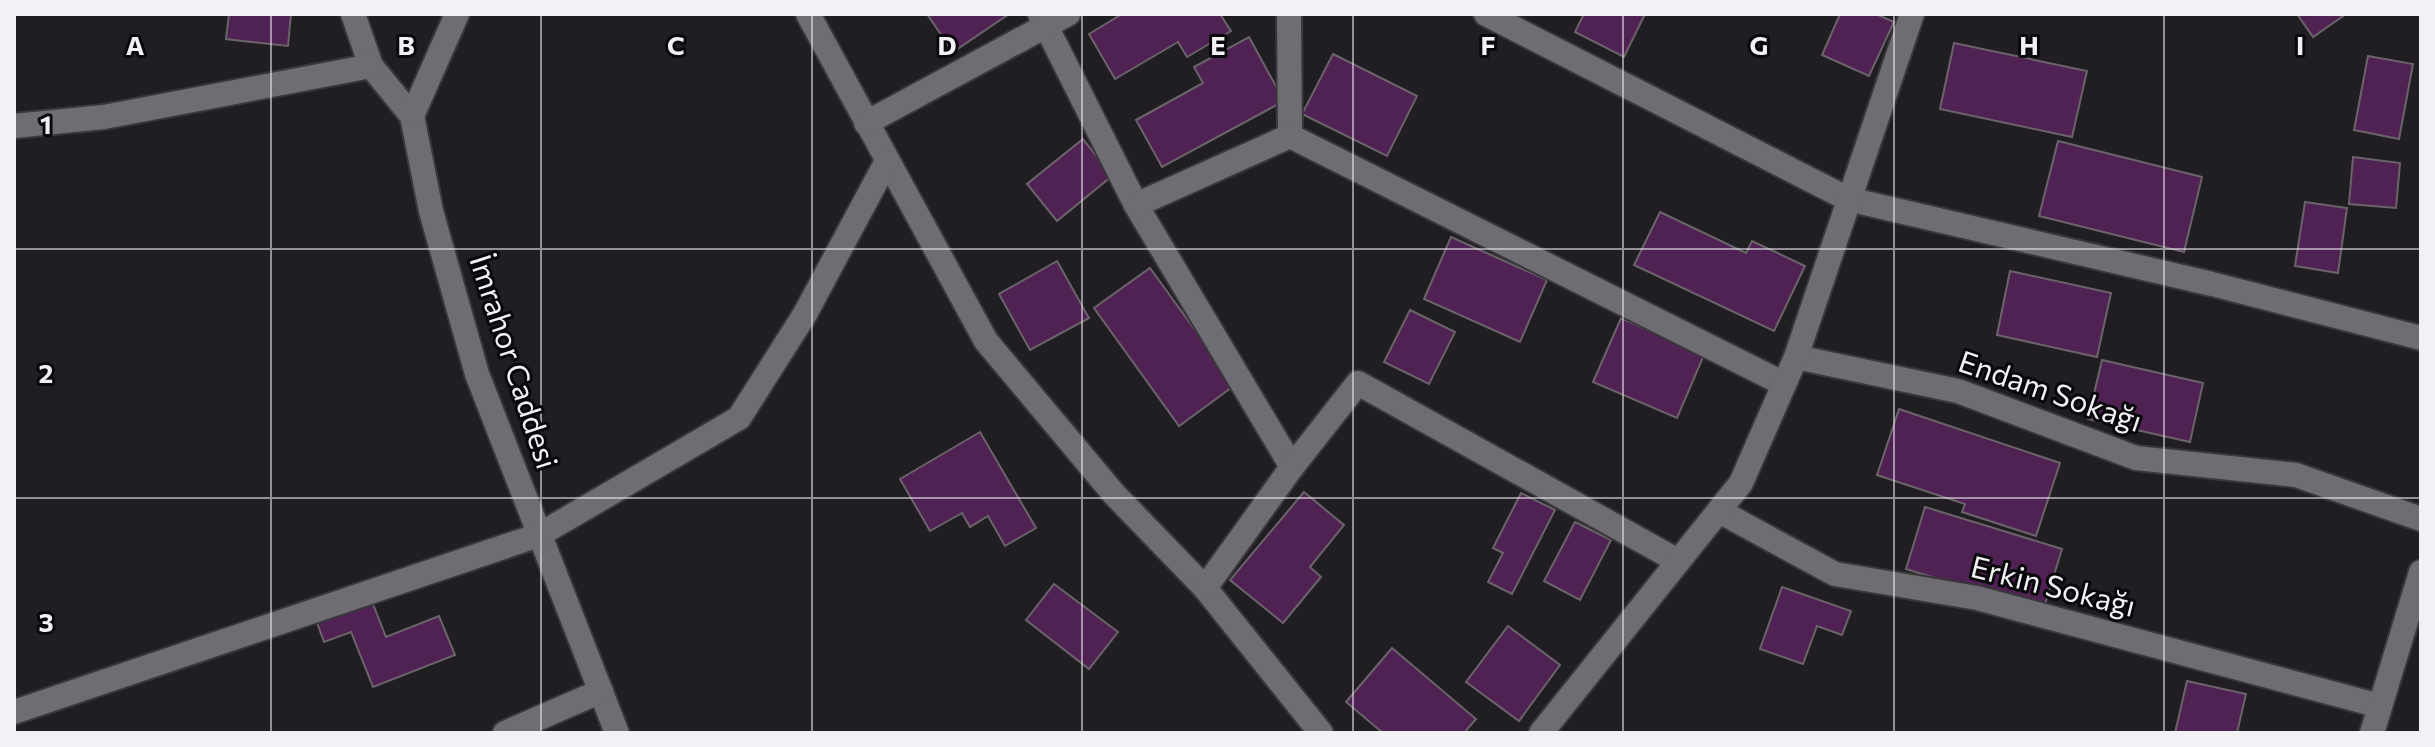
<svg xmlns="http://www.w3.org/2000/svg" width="2435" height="747" viewBox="0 0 2435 747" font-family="Commissioner,sans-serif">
	<rect width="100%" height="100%" fill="#201d23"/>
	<g fill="#502253" stroke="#6a646a" stroke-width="2">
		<path d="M229,14H291L288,46L226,39Z"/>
		<path d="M927,14H1009L953,52Z"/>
		<path d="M1122,14H1220L1231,31L1187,57L1178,42L1115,79L1089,34Z"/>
		<path d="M1584,14H1645L1624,57L1575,32Z"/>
		<path d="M1840,14H1876L1894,22L1869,76L1822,55Z"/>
		<path d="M2297,14H2346L2313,37Z"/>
		<path d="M1249,37L1284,101L1162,167L1136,120L1203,83L1194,67Z"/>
		<path d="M1954,43L2087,71L2072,137L1940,109Z"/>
		<path d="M1333,54L1417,96L1387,156L1302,114Z"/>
		<path d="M2368,56L2413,64L2399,139L2354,130Z"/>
		<path d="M1083,139L1112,176L1057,221L1027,184Z"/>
		<path d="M2058,141L2202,177L2184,252L2039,216Z"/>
		<path d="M2353,157L2400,163L2396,208L2349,204Z"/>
		<path d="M2305,202L2347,208L2338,273L2295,266Z"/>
		<path d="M1660,212L1746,253L1752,241L1805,266L1774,331L1634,265Z"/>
		<path d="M1451,237L1547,280L1520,342L1424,299Z"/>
		<path d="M1057,261L1089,318L1030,350L999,294Z"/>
		<path d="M1150,268L1235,385L1179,426L1094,308Z"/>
		<path d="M2010,271L2111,293L2097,357L1997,335Z"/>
		<path d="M1410,310L1455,332L1429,384L1384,362Z"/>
		<path d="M1621,318L1704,355L1677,418L1593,382Z"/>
		<path d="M2102,360L2203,383L2190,442L2088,419Z"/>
		<path d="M1899,409L2060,463L2036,536L1962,512L1965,504L1877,475Z"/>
		<path d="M980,432L1036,528L1005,546L988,516L970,527L962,513L930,531L900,479Z"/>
		<path d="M1304,492L1344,525L1310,567L1321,577L1283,623L1230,580Z"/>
		<path d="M1521,493L1555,510L1512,594L1488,582L1503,553L1493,548Z"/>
		<path d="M1925,507L2062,549L2043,611L1906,569Z"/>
		<path d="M1575,522L1611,540L1580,600L1544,581Z"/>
		<path d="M1054,584L1118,632L1089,669L1026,620Z"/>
		<path d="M1782,587L1851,611L1842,635L1817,626L1803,664L1760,649Z"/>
		<path d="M371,599L386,637L439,616L455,655L373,687L351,632L324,642L316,620Z"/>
		<path d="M1508,626L1560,665L1519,721L1466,682Z"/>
		<path d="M1392,648L1476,719L1464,733H1383L1346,702Z"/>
		<path d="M2187,681L2246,694L2237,733H2175Z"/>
	</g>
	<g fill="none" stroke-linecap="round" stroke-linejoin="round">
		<defs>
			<g id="minor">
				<path d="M353,14L371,66L412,116L431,211L477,374L617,733"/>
				<path d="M808,14L986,341L1114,494L1205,588L1321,733"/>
				<path d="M1040,14L1136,205L1292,467"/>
				<path d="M1289,14L1290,136"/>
				<path d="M1486,14L1848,199L2212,284L2421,338"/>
				<path d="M412,116L457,14"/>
				<path d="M866,123L1068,14"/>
				<path d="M14,126L104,117L371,66"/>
				<path d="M1136,205L1290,136L1784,384"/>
				<path d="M1796,357L1958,391L2136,458L2296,475L2421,519"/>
				<path d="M1719,511L1835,574L1977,598L2380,706"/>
				<path d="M1205,588L1292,467L1358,383L1678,561"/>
				<path d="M14,712L539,535L739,418L805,314L887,161"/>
				<path d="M505,733L601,691"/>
				<path d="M1541,733L1741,483L1796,357L1912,14"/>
				<path d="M2372,733L2421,572"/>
			</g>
		</defs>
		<use href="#minor" stroke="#39373b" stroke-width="28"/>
		<use href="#minor" stroke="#6f6c73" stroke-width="24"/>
	</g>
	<path fill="none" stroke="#f3f1f5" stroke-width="2" stroke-opacity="0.55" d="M271,14V733M541,14V733M812,14V733M1082,14V733M1353,14V733M1623,14V733M1894,14V733M2164,14V733M14,249H2421M14,498H2421"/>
	<g text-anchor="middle" stroke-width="6" stroke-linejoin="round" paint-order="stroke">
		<g font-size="30" fill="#f3f1f5" stroke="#09080b">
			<text transform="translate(513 362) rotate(72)" y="10">İmrahor Caddesi</text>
			<text transform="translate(2050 392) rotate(19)" y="10">Endam Sokağı</text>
			<text transform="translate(2053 587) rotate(14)" y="10">Erkin Sokağı</text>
		</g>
	</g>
	<g font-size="26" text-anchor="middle" font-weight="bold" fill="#f3f1f5" stroke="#09080b" stroke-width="6" stroke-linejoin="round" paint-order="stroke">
		<text x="135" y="55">A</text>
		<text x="406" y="55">B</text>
		<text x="676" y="55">C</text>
		<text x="947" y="55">D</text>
		<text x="1218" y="55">E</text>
		<text x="1488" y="55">F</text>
		<text x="1759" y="55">G</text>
		<text x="2029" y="55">H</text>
		<text x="2300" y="55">I</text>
		<text x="46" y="134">1</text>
		<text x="46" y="383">2</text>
		<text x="46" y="632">3</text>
	</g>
	<rect width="2435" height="747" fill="none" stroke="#f3f1f5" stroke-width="32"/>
</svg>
